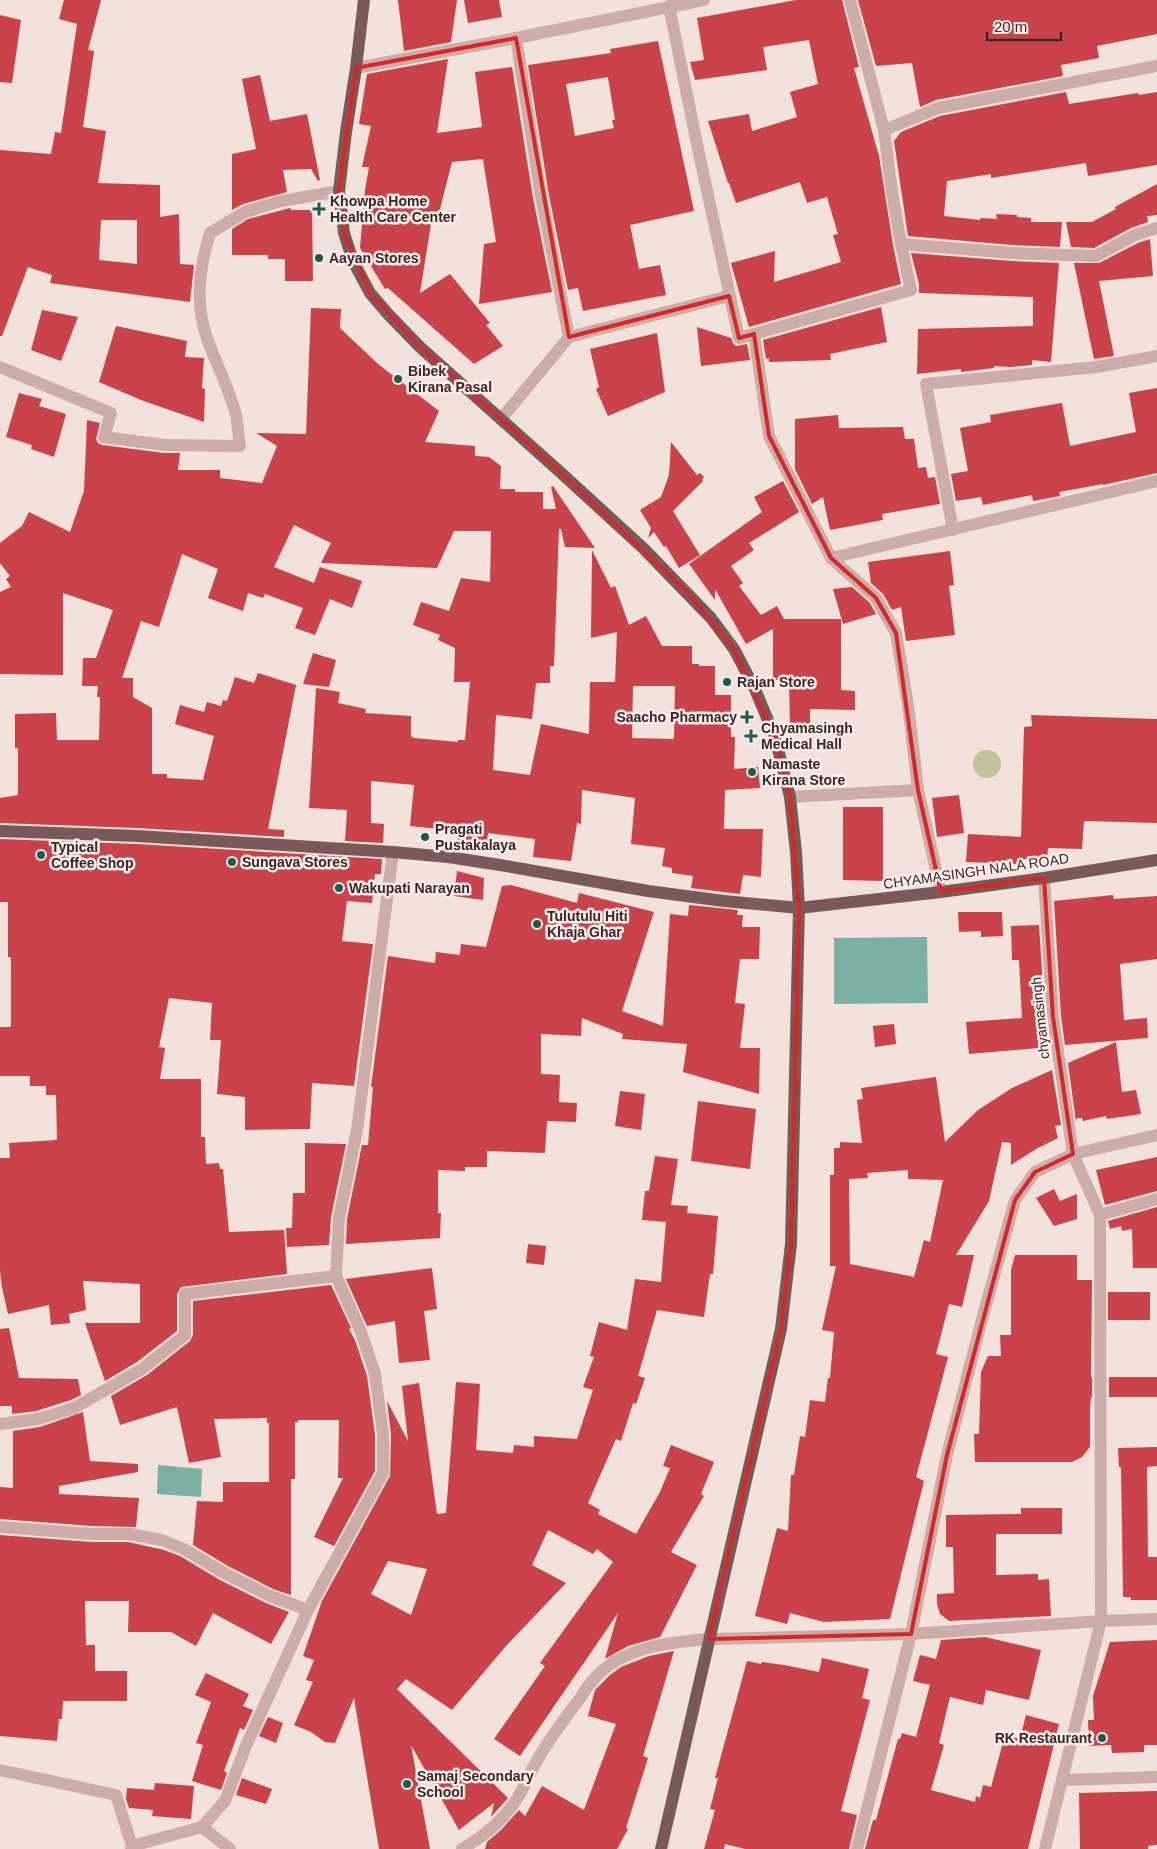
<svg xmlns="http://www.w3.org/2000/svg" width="1157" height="1849" viewBox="0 0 1157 1849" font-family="Arial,sans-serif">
	<rect width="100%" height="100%" fill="#f3e1dc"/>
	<circle fill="#c1c39b" cx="987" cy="764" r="14"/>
	<g fill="#7ab1a3">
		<path d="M927,937L928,1003L834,1004V938Z"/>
		<path d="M158,1465L202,1469L201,1497L157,1494Z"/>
	</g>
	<g fill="#ca434a" fill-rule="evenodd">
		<path d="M64,0H101L88,50L94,51L83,127L106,131L98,183L160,185V217L179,214L180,264L194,265L190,302L50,283L52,275L28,267L2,336H0V150L51,154L55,132L61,133L77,24L59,19ZM101,220H137V264L99,260Z"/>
		<path d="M398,0H457L451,42L404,51Z"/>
		<path d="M464,0H499L502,17L468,23Z"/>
		<path d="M796,0H842L859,67L854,68L879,156L893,245L901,284L749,327L731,263L775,251L774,282L841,262L833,235L838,234L827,197L807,203L800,182L736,203L729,183H728L708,121L749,114L752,131L797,117L790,92L818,84L809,40L763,47L767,70L695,80L690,62L704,60L697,18Z"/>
		<path d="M858,0H1157V34L1097,46L1099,58L1061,65L1063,76L936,100L920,107L912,63L876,66Z"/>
		<path d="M0,15L21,20L12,83L0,82Z"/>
		<path d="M658,41L694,211L630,225L639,269L660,265L666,295L583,311L578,288L568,290L549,195L528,65L611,53L610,49ZM608,77L615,120H612L614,128L575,136L566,84Z"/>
		<path d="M448,59L437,133L482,127L475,72L512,67L533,198L552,292L479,304L484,244L496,242L483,159L452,162L439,213L433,211L420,293L450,274L490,323L486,325L503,346L474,364L388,288L385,289L360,248L365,190L369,167H362L371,126L359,124L367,74Z"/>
		<path d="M260,75L270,121L307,114L320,180L318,181L311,169L283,170L287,192L243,204L232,210V154L256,149L242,79Z"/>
		<path d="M1066,92L1069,104L1138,93L1139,95L1157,92V165L1088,176L1086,163L991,178V174L947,181L944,216L980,220L981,218L997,219L996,214L1017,215V217L1031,218V222H1062L1060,247L1012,245L908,236L894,141L901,132L940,116Z"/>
		<path d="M1157,184V215L1147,216L1148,222L1131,228L1094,248L1071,247L1066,222H1092L1116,209L1115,207Z"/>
		<path d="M290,208L291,210H312L313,281H285V259H268V255H232V229L248,219Z"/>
		<path d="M1150,239L1153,276L1099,281L1114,356L1094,359L1074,263H1099L1138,243Z"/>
		<path d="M911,253L1012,261L1059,263L1051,362L1032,360V365L1011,367L994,366V368L961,372V369L917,374L918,329L1033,326V297L919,293V284Z"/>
		<path d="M881,307L887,342L830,354L831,360L769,362V358L766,359L763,340Z"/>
		<path d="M311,308L341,309L340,328L378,364L439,411L425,442L475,446V456L489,457L501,466L500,489H515V492H543V509H556L551,487L553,486L595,548L565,547L561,529H559L554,666H550V683H536L532,719L496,715L493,770L530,775L541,724L589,734L590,682H615L617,632L591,638L592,550L611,588L615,586L629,625L646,616L662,646H692V664H699V666H715V695H731V737H735L734,769L758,767L760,788L725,790L724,829H763L761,877L743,875L740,894L691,888L693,876L672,873V868L662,866L665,848L631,844L635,798L582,790L581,824L577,823L571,861L533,857L535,839L488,833L486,852L457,849L458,831L410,826L414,785L371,781V823L384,824L383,843L345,841L347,810L309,808L316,688L340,692L338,703L366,709L365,713L411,716V736L414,738L458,742V740H465L470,682H454L455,648L438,640L440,635L413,625L421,602L449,611L461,578L490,582L491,531H454L437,568L321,563L331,543L294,525L274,567L314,583L320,567L362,581L352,608L330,599L315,635L295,628L303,608L265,594L263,598L248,593L243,611L208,598L218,569L182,554L159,627L141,621L122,678H133V697L152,708V774H167V778L203,780L214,736L175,724L180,705L204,712L207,702L221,706L223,700L227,701L235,677L254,683L258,673L296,685L268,829L284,830V837L137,828L0,823V798L18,795V748H15V714L56,713L57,740H99L100,697H97L98,686H82L83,658H96L113,610L63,593V675L0,674V592L11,587L6,579L10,576L0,563V543L22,526L29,512L70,532L84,491L87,420L100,423L96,439L98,443L102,445L164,453H180L178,470H220V478L262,483L277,446L256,433L306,434ZM633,686H675L674,739L632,738Z"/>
		<path d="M42,310L78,317L61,361L31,350Z"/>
		<path d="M116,326L187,341L185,357L204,358L202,388L205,389L204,422L141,400L99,382Z"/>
		<path d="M697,327L731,338L733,343L736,346L747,344L750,360L701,366Z"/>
		<path d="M657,333L665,392L608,416L596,389L599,387L590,349Z"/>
		<path d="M1157,388V473L1103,485V484L1059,492L1060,496L1033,501L1032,495L983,505L981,497L956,501L951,474L968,471L960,428L991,422L990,415L1062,403L1070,446L1136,432L1129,393Z"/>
		<path d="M19,393L42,399L39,406L66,414L54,457L31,449L32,445L6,437Z"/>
		<path d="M838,415L839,428L903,427L905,439H914L918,468L926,467L928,478L935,477L940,504L882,514L883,520L830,530L823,497L812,504L795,469V419Z"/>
		<path d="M671,442L697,475L700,473L704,477L702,480L703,481L673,511L700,555L679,568L666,546L664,547L654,532L648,538L651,528L640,510L661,497L669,475Z"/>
		<path d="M783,481L799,512L749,543L754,550L731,566L743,583L739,586L761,615L777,606L784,619H841V690L855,691V710L810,709V727H790L789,680H773V629L746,644L715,589V600L689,564L762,512L754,497Z"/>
		<path d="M950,551L954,585L949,586L955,635L906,641L901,607L892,610L883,594L871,583L868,562Z"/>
		<path d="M852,587L870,603L876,614L843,624L833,589Z"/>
		<path d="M313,653L336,660L329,687L303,684Z"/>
		<path d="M1031,715L1157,719V823L1084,821L1082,849L1048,848L1047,860L1020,859V864L966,862L968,834L1021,837L1024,727L1032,726Z"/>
		<path d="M959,795L964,833L937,837L932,798Z"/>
		<path d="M843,807H883V881L843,880Z"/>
		<path d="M0,839L137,844L382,859L381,874H375L372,903L347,901L342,941L373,944L354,1086L312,1083L310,1129L245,1130V1097L217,1094L221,1040H210L212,1003L169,998L159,1047L165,1048L160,1079H201V1137H205L206,1164L219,1163L220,1169H223L229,1232L284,1230L287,1274L181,1287L177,1294V1331L137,1362L105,1381L85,1323H140V1284L83,1281L86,1310L69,1314L70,1323L51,1325L49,1305L8,1314L2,1287L0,1271V1158H10L9,1143L56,1140L57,1139L56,1095H46V1086H30V1076H0V1027H11V957H8V902H0Z"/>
		<path d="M457,871L484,878L483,900L454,896Z"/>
		<path d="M511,885L577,903L579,893L654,912L622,1011L663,1026L670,914L688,916L689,905L738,910L737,915H743L742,927H760L759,959H740L735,1003L745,1004L740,1048H760L759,1094L683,1072L687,1044L622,1039L623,1034L582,1018L581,1036L541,1034V1074L560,1075L559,1102L577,1103L576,1122L547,1121L545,1153L487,1151V1167H465V1171L438,1170V1213H441L440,1238L346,1244L347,1219L362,1145H368L373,1087H371L388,956L435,963L436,952L460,955L461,944L486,947L502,886Z"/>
		<path d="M1113,895L1114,899L1157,896V959L1120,964L1124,1020L1147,1018L1148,1038L1065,1045L1061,1016L1054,901Z"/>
		<path d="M958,912H1002L1003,936L981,937V931L959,932Z"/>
		<path d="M1039,925L1045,1018L1049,1047L969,1054L966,1022L1022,1018L1019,960H1012L1011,926Z"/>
		<path d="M894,1024L896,1044L875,1047L873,1026Z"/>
		<path d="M1116,1042L1122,1092L1136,1090L1141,1114L1107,1119L1106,1116L1083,1121L1082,1118H1077L1076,1122L1068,1063Z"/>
		<path d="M1052,1070L1061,1125L1055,1126L1058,1138L1036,1149L1011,1165V1143L1002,1142L989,1201L956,1255H974L962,1307L949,1304L936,1354L948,1357L916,1477L924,1481L890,1619L824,1622L790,1613L787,1624L755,1616L777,1528L788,1531L791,1475H794L800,1436L805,1437L810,1400L825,1402L828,1378H830L834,1332L822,1330L836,1266H830V1175H834V1148H840V1142L862,1143L857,1100L863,1099L861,1088L936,1077L945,1142L978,1110L1012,1088ZM908,1170V1179L943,1180L930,1242L924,1240L914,1277L850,1264L849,1179L868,1178L867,1173Z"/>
		<path d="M620,1091L645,1094L641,1130L615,1126Z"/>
		<path d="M698,1101L756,1109L750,1169L691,1161Z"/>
		<path d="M305,1143L346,1144L331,1217L329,1245L287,1247L286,1228H292L293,1193H305Z"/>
		<path d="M655,1156L678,1159L671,1205L688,1206L687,1213L718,1216L713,1274H710L704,1317L657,1310L638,1376L645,1378L636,1404L633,1403L621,1441L616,1439L588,1503L600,1510L598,1514L636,1534L660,1492L670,1468L663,1466L671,1445L714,1462L701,1494L704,1496L671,1552L697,1565L660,1637L628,1646L605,1659L618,1613L520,1756L494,1739L545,1666L540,1663L613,1562L597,1549L593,1554L548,1530L532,1565L566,1583L506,1646L452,1710L406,1679L397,1689L508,1798L491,1817L494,1803L459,1830L411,1745L430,1849H379L354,1698L335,1743L325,1742L311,1732L294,1725L313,1682L306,1680L314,1660L303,1656L322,1601L390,1476L391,1434L387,1401L408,1441L402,1386L419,1383L437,1514L446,1513L456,1382L480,1384L476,1450L513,1453L514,1445L534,1447V1436L577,1439L593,1390L583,1387L594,1357L590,1356L599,1322L627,1330L635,1279L661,1282L666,1222L642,1220L645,1191H649ZM388,1561L427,1569L411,1615L371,1594Z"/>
		<path d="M1157,1157V1191L1105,1205L1096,1170Z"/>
		<path d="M1054,1189L1060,1201L1077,1194V1219L1054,1226L1036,1198Z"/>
		<path d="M1157,1207V1268H1133L1132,1229L1122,1231L1121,1226L1110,1229L1108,1221Z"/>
		<path d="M528,1244L546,1246L544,1265L526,1263Z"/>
		<path d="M1015,1255H1077V1280H1092L1091,1377H1092V1397H1091L1090,1409V1447L1082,1457L1072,1462H975L974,1434H979L981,1372L988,1356H1001L1000,1335H1011V1270Z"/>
		<path d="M432,1268L437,1309L424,1311L430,1360L399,1363L395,1321L367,1326L346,1279Z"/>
		<path d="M331,1285L351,1328L349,1329L355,1340L367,1376L375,1435V1471L334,1546L314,1537L343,1478H338L339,1420H298V1422H295V1479H291V1595L273,1589L228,1566L193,1545L197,1501L223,1502V1482H269V1423H267V1418L214,1419L221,1457L189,1463L177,1407L120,1425L111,1396L147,1375L190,1341L193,1335V1301Z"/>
		<rect x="1108" y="1292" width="42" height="28"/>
		<path d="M9,1328L19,1378L78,1379L81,1395L71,1400L36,1411L12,1414V1406H0V1329Z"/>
		<rect x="1109" y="1377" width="48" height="20"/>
		<path d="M83,1412L90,1461L138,1464V1472L59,1486V1494L139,1498L136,1527L92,1526L0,1519V1487L13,1488V1431L40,1427Z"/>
		<path d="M1157,1447V1466L1147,1467L1148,1557H1157V1600H1131V1597H1123L1121,1467H1119L1118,1448Z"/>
		<path d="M1021,1508H1062V1534H996V1575L1038,1574V1580L1049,1579L1051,1616L949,1621L940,1614L937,1604V1594L954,1593L953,1547H946V1515L1021,1514Z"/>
		<path d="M0,1535L91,1542H128L164,1550L180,1556L220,1580L266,1603L289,1612L271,1644L213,1613L196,1646L171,1632H128L129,1601H85L86,1645H95V1671H127V1701H63L62,1719H59L57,1741L0,1736Z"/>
		<path d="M985,1637L1041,1650L1029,1700L986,1690L983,1705L950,1697L939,1743L944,1745L931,1790L975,1802L976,1796L980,1798L983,1785L991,1787L1005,1735L1020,1739L1026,1715L1059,1724L1028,1849H865L873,1820H876L898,1739H900L902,1733L916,1737L930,1685L913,1681L920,1655L936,1659L941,1640Z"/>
		<path d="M1157,1640V1745H1144V1752L1112,1753L1111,1745L1089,1746L1088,1720H1094L1093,1696L1110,1642Z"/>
		<path d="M674,1651L643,1756L648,1758L626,1828L628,1829L617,1849H485L487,1842L501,1830L519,1810L525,1816L542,1786L584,1810L616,1724L588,1716L595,1690L610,1675L621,1667L649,1656Z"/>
		<path d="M822,1658L869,1669L862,1698L870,1700L841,1811L857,1815L849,1849H745L725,1844L724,1849H704L715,1810L710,1809L718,1778H715L747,1661L761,1664L762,1662L784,1665L819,1672Z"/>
		<path d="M206,1673L249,1694L243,1706L253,1710L244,1730L240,1728L224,1771L227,1773L221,1790L192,1781L203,1745L196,1743L211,1702L195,1695Z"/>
		<path d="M268,1717L283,1723L276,1743L259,1736Z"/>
		<path d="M242,1778L272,1789L266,1804L236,1795Z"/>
		<path d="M155,1783L194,1786L191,1819L152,1816L153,1810L129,1808L126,1799L127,1788L154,1790Z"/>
		<path d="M1157,1791V1845L1148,1846V1849H1080L1079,1793Z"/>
	</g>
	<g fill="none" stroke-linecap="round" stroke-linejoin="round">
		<g stroke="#ccada7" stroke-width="12">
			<path d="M669,6L698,149L739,338L754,334L769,436L831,558L876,598L896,633L909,712L918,790"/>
			<path d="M516,38L541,196L569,337"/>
			<path d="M356,68L516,38L704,0"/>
			<path d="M884,130L938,108L1157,66"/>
			<path d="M901,244L1012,253L1096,256L1135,235L1157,228"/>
			<path d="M754,334L911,290L901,244L892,192L884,130L850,0"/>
			<path d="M0,367L111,413L104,437L165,445L240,446C238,436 238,425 236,415C229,387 215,362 206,335C195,302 200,265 210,233L245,212L281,201L339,191"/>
			<path d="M501,419L569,337L729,296"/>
			<path d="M953,530L926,384L1097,367L1157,356"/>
			<path d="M831,558L1157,481"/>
			<path d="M790,797L918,790L941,892"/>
			<path d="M1044,878L1053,1017L1073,1154L1100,1215"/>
			<path d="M0,1424L38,1419L74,1408L142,1369L185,1335V1294L336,1276"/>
			<path d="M0,1527L92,1534H129L162,1540L184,1549L224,1573L270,1596L308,1610"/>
			<path d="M0,1770L116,1795L132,1846"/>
			<path d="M1062,1780L1157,1777"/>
			<path d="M202,1827L230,1849"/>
			<path d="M131,1849L132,1846L202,1827L225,1801L245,1748L308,1610L383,1473V1434L375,1374L361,1332L336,1276L339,1218L357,1130L393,852"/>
			<path d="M462,1849C486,1835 508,1816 521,1792C526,1783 530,1773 535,1764C547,1742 562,1722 578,1701C583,1694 587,1687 593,1680C621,1647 669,1642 709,1639L911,1634L1101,1621L1157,1619"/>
			<path d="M857,1849L911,1634L947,1455L981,1323L1015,1200L1035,1172L1073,1154L1157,1135"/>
			<path d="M1045,1849L1101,1621L1100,1215L1157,1199"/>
		</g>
		<g stroke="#7a5a59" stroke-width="12">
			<path d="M364,0L356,68L346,132L339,191L344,233L353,261L370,293L388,314L420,347L559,471L643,548L711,618L734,649L754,687L775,737L790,797L796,852L799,908L791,1244L781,1329L661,1849"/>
			<path d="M0,831L137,836L393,852L448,857L500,865L648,891L724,901L799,908L941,892L1044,878L1157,860"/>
		</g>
	</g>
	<path fill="none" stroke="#d62828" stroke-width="4" stroke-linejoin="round" d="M516,38L569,337L729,296L739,338L754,334L769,436L831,558L876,598L896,633L918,790L941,892L1044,878L1053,1017L1073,1154L1035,1172L1015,1200L947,1455L911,1634L709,1639L781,1329L791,1244L799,908L790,797L775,737L734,649L685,590L559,471L420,347L370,293L344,233L339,191L356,68Z"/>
	<g fill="#1c5b4d" stroke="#faede9" stroke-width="2">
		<path d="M316.5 201.5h5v5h5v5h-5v5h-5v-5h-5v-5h5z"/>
		<circle cx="319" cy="258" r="5"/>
		<circle cx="398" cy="379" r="5"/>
		<circle cx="727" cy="682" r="5"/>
		<path d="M744.5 709.5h5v5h5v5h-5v5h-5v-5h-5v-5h5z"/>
		<path d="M748.5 728.5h5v5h5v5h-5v5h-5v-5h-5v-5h5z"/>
		<circle cx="752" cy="772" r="5"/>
		<circle cx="425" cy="837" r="5"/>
		<circle cx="41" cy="855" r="5"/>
		<circle cx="232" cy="862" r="5"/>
		<circle cx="339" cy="888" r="5"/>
		<circle cx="537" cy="924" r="5"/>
		<circle cx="1102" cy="1738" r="5"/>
		<circle cx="407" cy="1784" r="5"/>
	</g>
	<g text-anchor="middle" stroke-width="5" stroke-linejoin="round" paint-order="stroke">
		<g font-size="14" font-weight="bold" fill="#382828" stroke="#faede9" text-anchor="start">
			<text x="330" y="206">Khowpa Home<tspan x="330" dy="16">Health Care Center</tspan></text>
			<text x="329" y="263">Aayan Stores</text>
			<text x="408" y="376">Bibek<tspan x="408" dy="16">Kirana Pasal</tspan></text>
			<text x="737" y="687">Rajan Store</text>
			<text x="737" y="722" text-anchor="end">Saacho Pharmacy</text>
			<text x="761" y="733">Chyamasingh<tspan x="761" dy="16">Medical Hall</tspan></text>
			<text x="762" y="769">Namaste<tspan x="762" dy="16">Kirana Store</tspan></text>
			<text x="435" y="834">Pragati<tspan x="435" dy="16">Pustakalaya</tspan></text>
			<text x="51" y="852">Typical<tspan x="51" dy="16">Coffee Shop</tspan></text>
			<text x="242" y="867">Sungava Stores</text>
			<text x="349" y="893">Wakupati Narayan</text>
			<text x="547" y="921">Tulutulu Hiti<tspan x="547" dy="16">Khaja Ghar</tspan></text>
			<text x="1092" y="1743" text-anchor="end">RK Restaurant</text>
			<text x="417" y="1781">Samaj Secondary<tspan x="417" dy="16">School</tspan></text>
		</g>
		<g font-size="14" fill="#382828" stroke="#faede9">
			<text transform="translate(976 871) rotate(-8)" y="5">CHYAMASINGH NALA ROAD</text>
			<text transform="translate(1040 1018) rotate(-96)" y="5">chyamasingh</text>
		</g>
	</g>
	<path d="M987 32v8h74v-8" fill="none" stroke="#382828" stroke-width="2.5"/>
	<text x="994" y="32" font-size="15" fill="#382828" stroke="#faede9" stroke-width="4" paint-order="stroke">20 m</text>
</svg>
